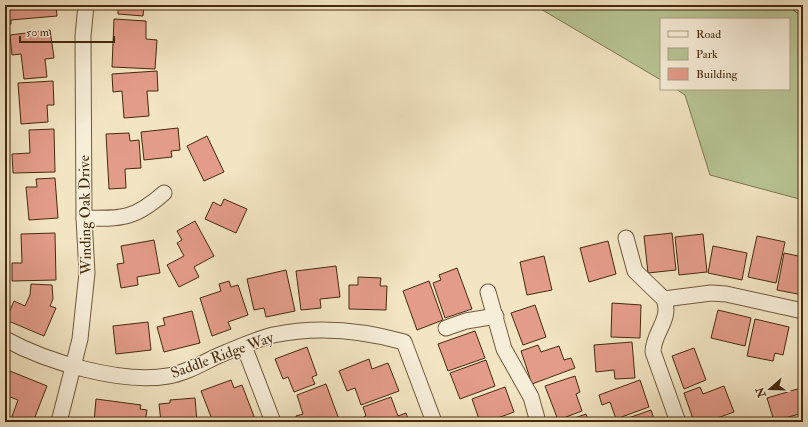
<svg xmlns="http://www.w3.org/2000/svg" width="808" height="427" viewBox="0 0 808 427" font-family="'IM FELL Double Pica',serif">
	<rect width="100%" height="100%" fill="#f3e5c4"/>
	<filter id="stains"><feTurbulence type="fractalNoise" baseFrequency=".005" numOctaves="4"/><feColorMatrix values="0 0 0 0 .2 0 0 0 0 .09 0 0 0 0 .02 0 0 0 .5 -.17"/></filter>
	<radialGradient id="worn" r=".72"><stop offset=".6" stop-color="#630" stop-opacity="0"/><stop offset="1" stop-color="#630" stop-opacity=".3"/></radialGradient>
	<path fill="#b9c595" stroke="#7f7850" d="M534,5H803V200L710,175L685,95L676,89H789V19H661V80Z"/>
	<g fill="#e49c8a" stroke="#452a0c">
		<path d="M5,5H56L57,16L11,20V24H5Z"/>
		<path d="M118,5H144L143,16L118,14Z"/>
		<path d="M114,19L146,21V39L157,40L155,69L112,67Z"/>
		<path d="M50,30L54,58L45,59L47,77L24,79L21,54L12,55L10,35Z"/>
		<path d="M157,71L158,91H147L149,116L124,118L122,91L113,92L112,74Z"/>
		<path d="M53,81L54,105H47L48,122L21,124L18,83Z"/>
		<path d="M178,128L180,150L171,151L172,157L144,160L141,132Z"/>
		<path d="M54,129L55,172L13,173L12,154L30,153L29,130Z"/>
		<path d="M129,133L130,141L139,140L141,168L125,169L126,188L109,189L106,134Z"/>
		<path d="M207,136L224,172L204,181L187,146Z"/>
		<path d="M55,178L58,218L29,220L26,187H37L36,179Z"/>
		<path d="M224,199L247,209L236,233L205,219L213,202L221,206Z"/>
		<path d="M195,221L214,256L194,267L199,277L179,287L167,265L184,256L177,243L182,240L177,231Z"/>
		<path d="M55,233L56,280L12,281V263H22L21,234Z"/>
		<path d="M672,233L676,270L648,273L644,236Z"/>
		<path d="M703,234L707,272L679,275L675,237Z"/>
		<path d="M757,236L785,242L776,283L748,277Z"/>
		<path d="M154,240L160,273L137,277L138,285L121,288L117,264L124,263L121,246Z"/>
		<path d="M608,241L616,274L589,282L580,248Z"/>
		<path d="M713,246L747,253L742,280L708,273Z"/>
		<path d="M784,253L803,257V295L777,290Z"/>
		<path d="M544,256L552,290L527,295L520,262Z"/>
		<path d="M336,266L340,297L320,299L321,308L301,310L296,271Z"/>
		<path d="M457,268L472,309L445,318L433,283L441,280L439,275Z"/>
		<path d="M286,270L295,311L266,317L264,308L254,310L247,279Z"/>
		<path d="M358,277L381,278L380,286H387L386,310L349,309V285H358Z"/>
		<path d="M229,281L231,287L238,285L248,315L228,322L231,329L212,336L200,298L221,291L219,284Z"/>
		<path d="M429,281L443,320L417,330L403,291Z"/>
		<path d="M31,284L52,285L53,299L50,306L56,308L44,336L6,320L14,301L25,306L30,295Z"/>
		<path d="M612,303L641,305L640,338L611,337Z"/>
		<path d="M535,305L546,337L523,345L511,313Z"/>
		<path d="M718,310L751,318L745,346L711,338Z"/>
		<path d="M192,311L200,343L164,352L157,327L165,325L163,318Z"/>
		<path d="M755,319L789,327L783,355L775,353L773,361L747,356Z"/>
		<path d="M148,322L151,350L116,354L113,326Z"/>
		<path d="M475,331L485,358L448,371L438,344Z"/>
		<path d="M632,342L635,378L615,379L614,370L596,372L594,345Z"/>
		<path d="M538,345L541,352L559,346L564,360L571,358L575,368L532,384L521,351Z"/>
		<path d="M307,347L317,375L312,377L315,384L294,392L288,377L283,379L275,359Z"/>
		<path d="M694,348L706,380L684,389L672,356Z"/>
		<path d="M369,359L372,369L388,363L399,391L361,405L355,388L347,391L339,371Z"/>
		<path d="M486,360L495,386L460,399L450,373Z"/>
		<path d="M5,369L47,386L33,422H10L18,400L5,395Z"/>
		<path d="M575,376L580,392L576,394L582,411L558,420L545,386Z"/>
		<path d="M231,380L234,388L242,385L255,419L245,422H213L201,391Z"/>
		<path d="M640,380L649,407L616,419L610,402L602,405L599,395Z"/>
		<path d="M326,384L340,422H298L296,416L303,414L297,395Z"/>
		<path d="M724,386L734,412L706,422H694L684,393L700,387L703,394Z"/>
		<path d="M505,387L514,412L487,422H480L472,399Z"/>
		<path d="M801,388L803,395V413L774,421L767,398Z"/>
		<path d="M391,397L398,416L406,413L409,422H361L359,419L366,416L363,407Z"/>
		<path d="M195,398L197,422H161L159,404L170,403V400Z"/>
		<path d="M96,399L141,405L140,409L147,410L145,422H94Z"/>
		<path d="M651,410L655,422H617Z"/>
		<path d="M586,414L589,422H563Z"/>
		<path d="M509,418L511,422H498Z"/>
	</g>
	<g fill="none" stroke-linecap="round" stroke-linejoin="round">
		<defs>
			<g id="minor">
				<path d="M800,5L803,7"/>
				<path d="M84,218C122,219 135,219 164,193"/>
				<path d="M626,238L635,271L664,299C672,320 653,332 653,352L678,422"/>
				<path d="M488,292L504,349L531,397L538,422"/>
				<path d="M664,299L711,293L726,294L803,311"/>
				<path d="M446,328L466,321L496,316"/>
				<path d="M5,339C47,362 121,384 168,376C189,373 208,359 227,352C241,346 258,339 273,335C316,326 362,330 404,342L434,422"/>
				<path d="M244,346L273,422"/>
				<path d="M59,422L80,339L87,273L84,218L83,36L86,5"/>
			</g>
		</defs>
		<use href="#minor" stroke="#70593a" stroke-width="17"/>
		<use href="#minor" stroke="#f7eed9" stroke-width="15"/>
	</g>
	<g text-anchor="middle" stroke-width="3" stroke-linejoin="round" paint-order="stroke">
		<g font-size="15" fill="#452a0c" stroke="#f7eed9">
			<text transform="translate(85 215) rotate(-91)" y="5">Winding Oak Drive</text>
			<text transform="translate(222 355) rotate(-20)" y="5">Saddle Ridge Way</text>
		</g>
	</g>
	<rect width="808" height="427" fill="none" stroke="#f3e5c4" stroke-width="20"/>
	<rect x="6" y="6" width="796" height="415" fill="none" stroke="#452a0c" stroke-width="2"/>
	<rect x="10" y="10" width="788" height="407" fill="none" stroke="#452a0c"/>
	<rect x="660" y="18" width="130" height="72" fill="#f7eed9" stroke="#b0a087"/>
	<rect x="668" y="31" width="20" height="6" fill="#f7eed9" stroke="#b0a087"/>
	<text x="696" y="38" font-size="12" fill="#452a0c">Road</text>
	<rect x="668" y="48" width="20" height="12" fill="#b9c595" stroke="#b0a087"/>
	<text x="696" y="58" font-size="12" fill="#452a0c">Park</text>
	<rect x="668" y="68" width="20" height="12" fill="#e49c8a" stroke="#b0a087"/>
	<text x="696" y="78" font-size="12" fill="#452a0c">Building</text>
	<g transform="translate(770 389) rotate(250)" stroke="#f7eed9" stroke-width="3" paint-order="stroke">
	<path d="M0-3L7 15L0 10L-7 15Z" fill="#452a0c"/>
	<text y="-6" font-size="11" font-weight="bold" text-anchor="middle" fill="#452a0c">N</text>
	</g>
	<path d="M20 36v6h94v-6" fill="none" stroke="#452a0c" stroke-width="2"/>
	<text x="26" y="36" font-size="12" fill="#452a0c" stroke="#f7eed9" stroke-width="3" paint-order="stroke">50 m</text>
	<rect width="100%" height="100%" filter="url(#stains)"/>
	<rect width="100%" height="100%" fill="url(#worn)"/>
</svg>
